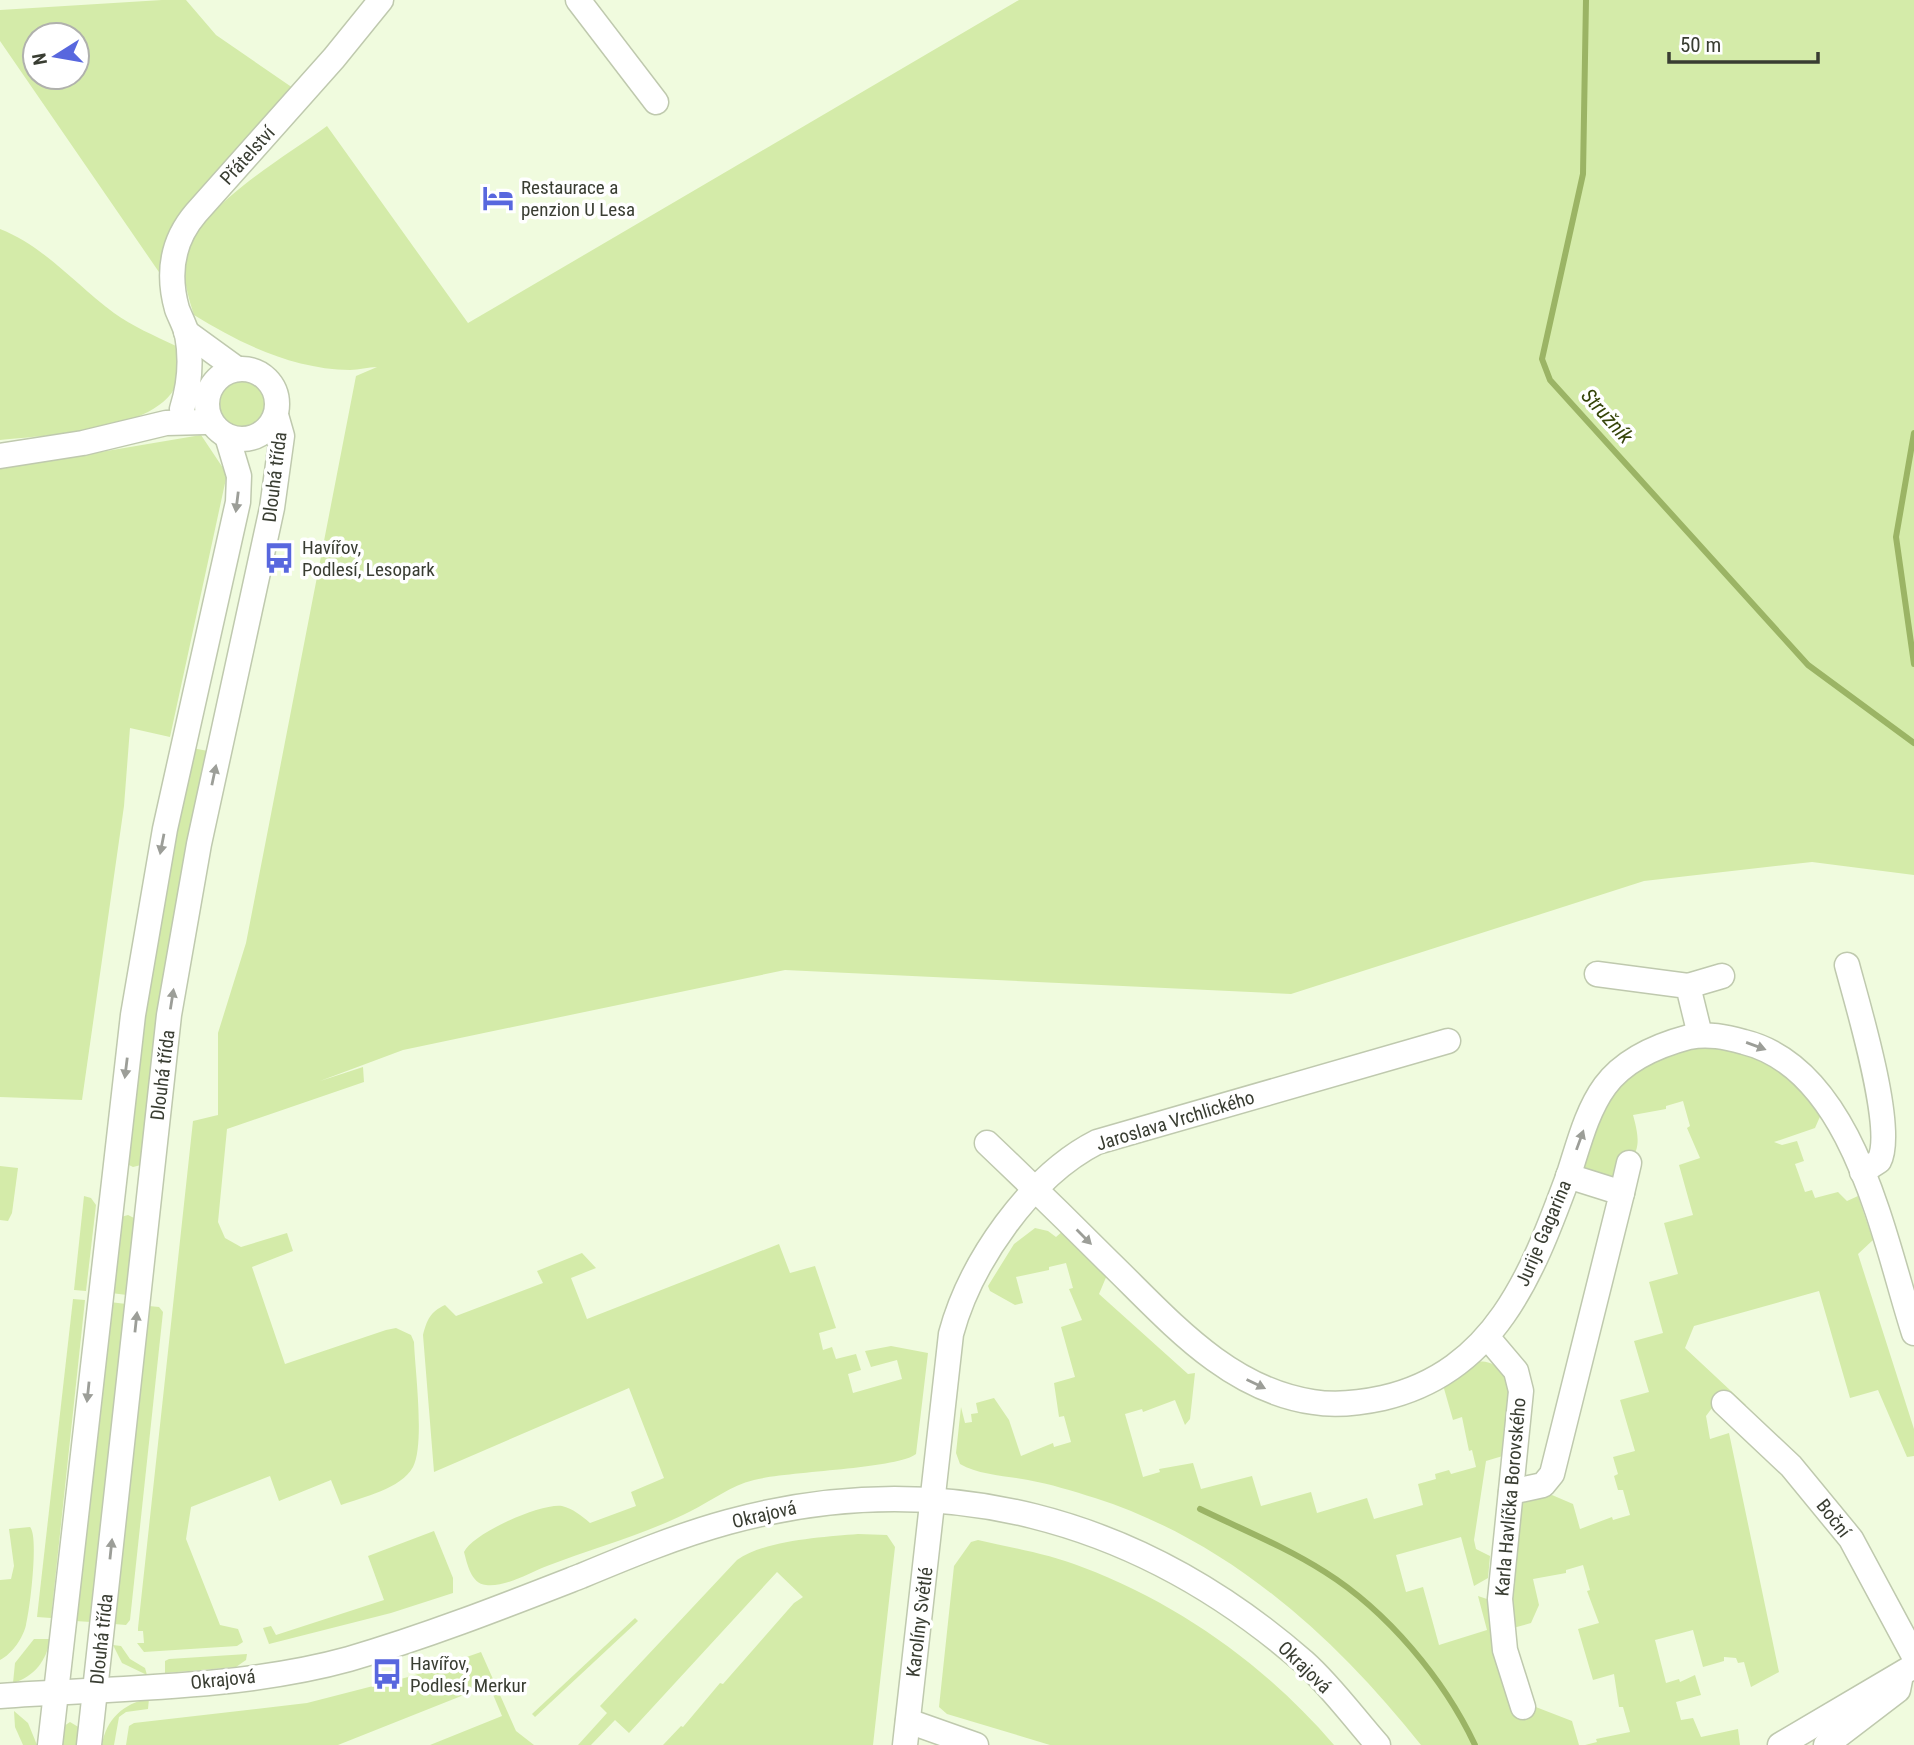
<svg xmlns="http://www.w3.org/2000/svg" width="1914" height="1745" viewBox="0 0 1914 1745" font-family="'Roboto Condensed',sans-serif">
	<rect width="100%" height="100%" fill="#f0fbde"/>
	<g fill="#d4eba9" fill-rule="evenodd">
		<path d="M162,0H186L216,35L293,88L185,206L174,228L161,275L0,41V10ZM35,35H77V77H35Z"/>
		<path d="M1019,0H1914V875L1812,862L1644,881L1291,994L785,970L403,1050L320,1081L363,1067L364,1082L227,1129L218,1222L225,1238L241,1247L287,1233L293,1251L252,1267L285,1364L386,1330L396,1328L411,1335L414,1342C415,1370 425,1444 413,1467C401,1489 363,1497 341,1505L331,1480L279,1501L270,1476L191,1507L186,1539L220,1625L238,1629L243,1642L237,1646L144,1652L137,1643H144L143,1631H138V1628L193,1121L218,1115V1033L246,943L356,376L377,367C368,367 359,370 350,370C293,369 241,344 194,315C189,300 181,272 185,256C200,205 285,157 327,126L468,323Z"/>
		<path d="M0,229C44,246 76,285 114,313C132,326 155,336 176,346C207,432 53,434 0,440Z"/>
		<circle cx="243" cy="403" r="24"/>
		<path d="M201,435L227,474L170,737L130,728L124,806L82,1100L0,1097V469Z"/>
		<path d="M192,748L208,751L141,1165L133,1167L127,1164L142,1023Z"/>
		<path d="M1710,1043L1778,1066L1822,1112L1815,1128L1774,1142L1782,1145L1797,1141L1804,1161L1795,1164L1805,1192L1812,1190L1815,1198L1838,1192L1847,1201L1858,1196L1873,1240L1858,1254L1914,1429V1456L1907,1457L1878,1390L1850,1398L1819,1291L1694,1326L1685,1348L1746,1405L1740,1409L1715,1404L1706,1416L1710,1439L1729,1433L1779,1672L1751,1687L1744,1662L1738,1663L1736,1658L1724,1657V1661L1703,1667L1693,1630L1655,1640L1666,1683L1679,1679L1680,1682L1695,1675L1701,1695L1676,1702L1681,1720L1693,1718L1701,1737L1738,1729L1740,1745H1585L1597,1742L1596,1739L1630,1732L1623,1707H1619L1614,1674L1593,1680L1578,1629L1599,1623L1587,1591L1590,1590L1583,1565L1566,1570V1573L1533,1579L1539,1605L1531,1623L1513,1628L1505,1595L1516,1504L1552,1495L1573,1504L1580,1529L1612,1517L1613,1520L1630,1515L1623,1490H1618L1614,1476L1618,1474L1613,1457L1635,1451L1620,1400L1649,1392L1634,1341L1663,1333L1649,1282L1678,1274L1664,1223L1693,1215L1679,1165L1700,1158L1687,1128L1690,1126L1683,1101L1666,1106V1109L1633,1115C1643,1150 1637,1155 1613,1180L1581,1172C1586,1153 1589,1131 1598,1114C1621,1069 1665,1055 1710,1043Z"/>
		<path d="M0,1166L18,1168L12,1213L8,1221L0,1220Z"/>
		<path d="M84,1196L91,1198L96,1205L86,1291L74,1290Z"/>
		<path d="M128,1215L134,1218L135,1224L127,1295L111,1293L121,1217Z"/>
		<path d="M1035,1228L1048,1231L1056,1237L1064,1230L1107,1275L1099,1294L1188,1374L1195,1373L1190,1419L1185,1425L1175,1400L1143,1412L1142,1409L1125,1414L1143,1477L1160,1472L1159,1469L1193,1463L1201,1489L1252,1476L1261,1506L1311,1492L1317,1513L1367,1498L1374,1519L1423,1505L1418,1484L1436,1479L1435,1474L1449,1470L1451,1474L1476,1467L1472,1450L1469,1451L1462,1417L1453,1420L1443,1385C1474,1363 1479,1349 1511,1377L1506,1455L1486,1461L1474,1540L1476,1549L1490,1556L1488,1578L1474,1586L1461,1537L1396,1555L1406,1592L1423,1587L1439,1645L1487,1630L1478,1596L1487,1599L1497,1665L1528,1704L1572,1721L1579,1745H1421C1334,1636 1229,1541 1095,1498C1073,1491 1050,1484 1028,1480C1007,1476 979,1475 960,1464L956,1453L961,1407L965,1423L972,1422L971,1414L978,1413L976,1403L994,1398L1009,1420L1021,1456L1053,1443L1054,1447L1071,1442L1064,1416L1059,1417L1054,1383L1075,1377L1061,1327L1082,1320L1069,1289L1073,1288L1066,1263L1049,1267V1270L1016,1277L1023,1303L1015,1305L990,1291L988,1286L1014,1244Z"/>
		<path d="M779,1244L790,1273L815,1266L836,1328L819,1333L823,1350L832,1347L836,1359L856,1354L861,1370L848,1374L853,1393L902,1379L897,1360L871,1367L865,1351L891,1346L928,1353L916,1454C897,1469 788,1471 754,1480C730,1486 713,1500 691,1511C646,1534 594,1548 547,1566C529,1573 506,1587 486,1585C471,1584 467,1563 464,1552C473,1533 541,1503 562,1506C573,1509 581,1515 590,1523L636,1506L631,1492L664,1478L629,1388L434,1472L423,1335C427,1320 430,1312 445,1305L456,1316L543,1283L537,1271L582,1253L596,1268L571,1278L587,1319Z"/>
		<path d="M73,1299L85,1300L51,1618L37,1617Z"/>
		<path d="M110,1302L126,1304L91,1622L75,1621Z"/>
		<path d="M149,1306L159,1307L163,1312L130,1620L126,1625L114,1624Z"/>
		<path d="M30,1527C39,1536 30,1610 26,1625C23,1638 12,1654 0,1660V1580L11,1579L14,1566L9,1529Z"/>
		<path d="M434,1531L453,1578V1593L391,1613L269,1644L263,1628L271,1626L276,1635L384,1600L368,1556Z"/>
		<path d="M858,1534L887,1535L895,1547L873,1745H663L681,1726L683,1727L720,1683L723,1684L794,1603L803,1597L777,1572L629,1733L615,1720L591,1745H578L607,1713L600,1706L737,1560C765,1540 824,1537 858,1534Z"/>
		<path d="M978,1540C1013,1548 1049,1554 1082,1567C1180,1604 1266,1666 1334,1745H1050L947,1714L939,1707L954,1566L971,1542Z"/>
		<path d="M635,1618L638,1621L535,1717L532,1714Z"/>
		<path d="M34,1639H50C47,1660 34,1677 13,1683L15,1663Z"/>
		<path d="M113,1645L121,1646L130,1659L145,1668L147,1675L122,1663Z"/>
		<path d="M481,1652L516,1731L534,1745H430L502,1716L489,1685L338,1745H126L129,1726L134,1723L307,1703L412,1676Z"/>
		<path d="M247,1654L246,1660L236,1667L165,1673V1661L169,1659Z"/>
		<path d="M149,1699L148,1709L126,1712L119,1717L114,1745H102C106,1720 123,1703 149,1699Z"/>
		<path d="M14,1711L28,1723L37,1745H23L15,1727Z"/>
		<path d="M70,1722L80,1728L79,1745H61L64,1726Z"/>
	</g>
	<g fill="none" stroke-linecap="round" stroke-linejoin="round">
		<g stroke="#9bb465" stroke-width="6">
			<path d="M1586,0L1583,174L1542,359L1550,380L1808,665L1914,743"/>
			<path d="M1914,433L1896,537L1914,664"/>
			<path d="M1200,1509C1241,1529 1286,1547 1325,1572C1387,1611 1444,1679 1475,1745"/>
		</g>
		<defs>
			<g id="street">
				<path d="M578,0L656,102"/>
				<path d="M186,332L237,369"/>
				<circle cx="242" cy="404" r="35"/>
				<path d="M182,409C190,384 192,361 187,334C185,326 180,317 177,309C167,273 172,241 196,213L334,58L381,0"/>
				<path d="M0,456L83,443L166,423L205,422"/>
				<path d="M1847,965C1857,1003 1896,1130 1879,1161L1862,1172"/>
				<path d="M1597,974L1688,986L1700,1035"/>
				<path d="M1688,986L1722,976"/>
				<path d="M987,1143C1028,1182 1068,1221 1108,1261C1168,1319 1226,1389 1313,1402C1337,1406 1360,1403 1383,1398C1495,1372 1532,1274 1568,1177C1578,1147 1586,1112 1605,1086C1624,1060 1659,1045 1689,1037C1708,1033 1726,1037 1744,1042C1854,1069 1884,1240 1914,1333"/>
				<path d="M1622,1193L1629,1163"/>
				<path d="M1488,1338L1516,1371L1521,1391L1500,1599L1505,1650L1523,1707"/>
				<path d="M1724,1403L1791,1466L1851,1539L1914,1656"/>
				<path d="M1511,1492L1543,1485L1552,1474L1622,1193L1568,1176"/>
				<path d="M0,1696C112,1688 241,1689 349,1659C428,1636 504,1606 581,1576C629,1556 677,1536 728,1522C941,1464 1139,1518 1304,1662C1331,1686 1354,1718 1378,1745"/>
				<path d="M908,1721L976,1745"/>
				<path d="M50,1745L133,1015L165,829L238,502L239,476L227,436"/>
				<path d="M89,1745L169,1015L199,844L272,508L282,436L276,415"/>
				<path d="M905,1745L951,1334C970,1263 1030,1176 1097,1142L1448,1041"/>
				<path d="M1780,1745L1914,1666"/>
				<path d="M1826,1745L1898,1690L1900,1680"/>
			</g>
		</defs>
		<use href="#street" stroke="#bfc9ae" stroke-width="27"/>
		<use href="#street" stroke="#fff" stroke-width="24"/>
	</g>
	<defs><path id="oneway-solid" d="M-6-.8H1V-3.2L6.5 0L1 3.2V.8H-6Z" transform="scale(1.75)"/></defs>
	<g fill="#9c9e98">
		<use href="#oneway-solid" transform="translate(237 502) rotate(97)"/>
		<use href="#oneway-solid" transform="translate(214 775) rotate(-78)"/>
		<use href="#oneway-solid" transform="translate(162 844) rotate(101)"/>
		<use href="#oneway-solid" transform="translate(172 999) rotate(-81)"/>
		<use href="#oneway-solid" transform="translate(1756 1046) rotate(20)"/>
		<use href="#oneway-solid" transform="translate(126 1068) rotate(97)"/>
		<use href="#oneway-solid" transform="translate(1580 1140) rotate(-70)"/>
		<use href="#oneway-solid" transform="translate(1084 1237) rotate(45)"/>
		<use href="#oneway-solid" transform="translate(136 1322) rotate(-84)"/>
		<use href="#oneway-solid" transform="translate(1256 1384) rotate(26)"/>
		<use href="#oneway-solid" transform="translate(88 1392) rotate(96)"/>
		<use href="#oneway-solid" transform="translate(111 1549) rotate(-84)"/>
	</g>
	<defs>
		<symbol id="hotel-bare" viewBox="-9 -9 18 18"><path d="M-6-4.5h1.5V1H6V5H4.5V3h-9V5H-6ZM-4 0a1.8 1.8 0 1 1 3.6 0ZM.5 0V-2.5h3Q6-2.5 6 0Z" fill="#5867de" stroke="#fff" stroke-width="2.5" paint-order="stroke"/></symbol>
		<symbol id="bus-bare" viewBox="-9 -9 18 18"><path d="M-5-6H5V4H4V6H2V4H-2V6H-4V4H-5ZM-3.5-4V0h7V-4ZM-3.5 1.2v1.5H-2V1.2ZM2 1.2v1.5H3.5V1.2Z" fill="#5867de" stroke="#fff" stroke-width="2.5" paint-order="stroke"/></symbol>
	</defs>
	<g fill-rule="evenodd">
		<use href="#hotel-bare" x="476" y="176" width="44" height="44"/>
		<use href="#bus-bare" x="257" y="536" width="44" height="44"/>
		<use href="#bus-bare" x="365" y="1652" width="44" height="44"/>
	</g>
	<g text-anchor="middle" stroke-width="7" stroke-linejoin="round" paint-order="stroke">
		<g font-size="19" fill="#393d32" stroke="#fff">
			<text transform="translate(247 155) rotate(-48)" y="7">Přátelství</text>
			<text transform="translate(274 477) rotate(-83)" y="7">Dlouhá třída</text>
			<text transform="translate(162 1075) rotate(-83)" y="7">Dlouhá třída</text>
			<text transform="translate(1175 1120) rotate(-17)" y="7">Jaroslava Vrchlického</text>
			<text transform="translate(1543 1233) rotate(-67)" y="7">Jurije Gagarina</text>
			<text transform="translate(1510 1497) rotate(-85)" y="7">Karla Havlíčka Borovského</text>
			<text transform="translate(764 1514) rotate(-13)" y="7">Okrajová</text>
			<text transform="translate(1834 1518) rotate(52)" y="7">Boční</text>
			<text transform="translate(919 1622) rotate(-83)" y="7">Karolíny Světlé</text>
			<text transform="translate(101 1639) rotate(-84)" y="7">Dlouhá třída</text>
			<text transform="translate(1305 1667) rotate(44)" y="7">Okrajová</text>
			<text transform="translate(223 1679) rotate(-6)" y="7">Okrajová</text>
		</g>
		<g font-size="19" fill="#393d32" stroke="#fff" text-anchor="start">
			<text x="521" y="194">Restaurace a<tspan x="521" dy="22">penzion U Lesa</tspan></text>
			<text x="302" y="554">Havířov,<tspan x="302" dy="22">Podlesí, Lesopark</tspan></text>
			<text x="410" y="1670">Havířov,<tspan x="410" dy="22">Podlesí, Merkur</tspan></text>
		</g>
		<g font-size="21" font-style="italic" fill="#354408" stroke="#fff">
			<text transform="translate(1607 416) rotate(48)" y="7">Stružník</text>
		</g>
	</g>
	<g transform="translate(56 56) rotate(259)"><circle r="33" fill="#ffffff" stroke="#b0b1ad" stroke-width="2"/>
	<path d="M0-5L12 26L0 18L-12 26Z" fill="#5867de"/>
	<text y="-10" font-size="19" font-weight="bold" text-anchor="middle" fill="#393d32">N</text>
	</g>
	<path d="M1669 52v10h149v-10" fill="none" stroke="#393d32" stroke-width="3.5"/>
	<text x="1680" y="52" font-size="21" fill="#393d32" stroke="#ffffff" stroke-width="5" paint-order="stroke">50 m</text>
</svg>
